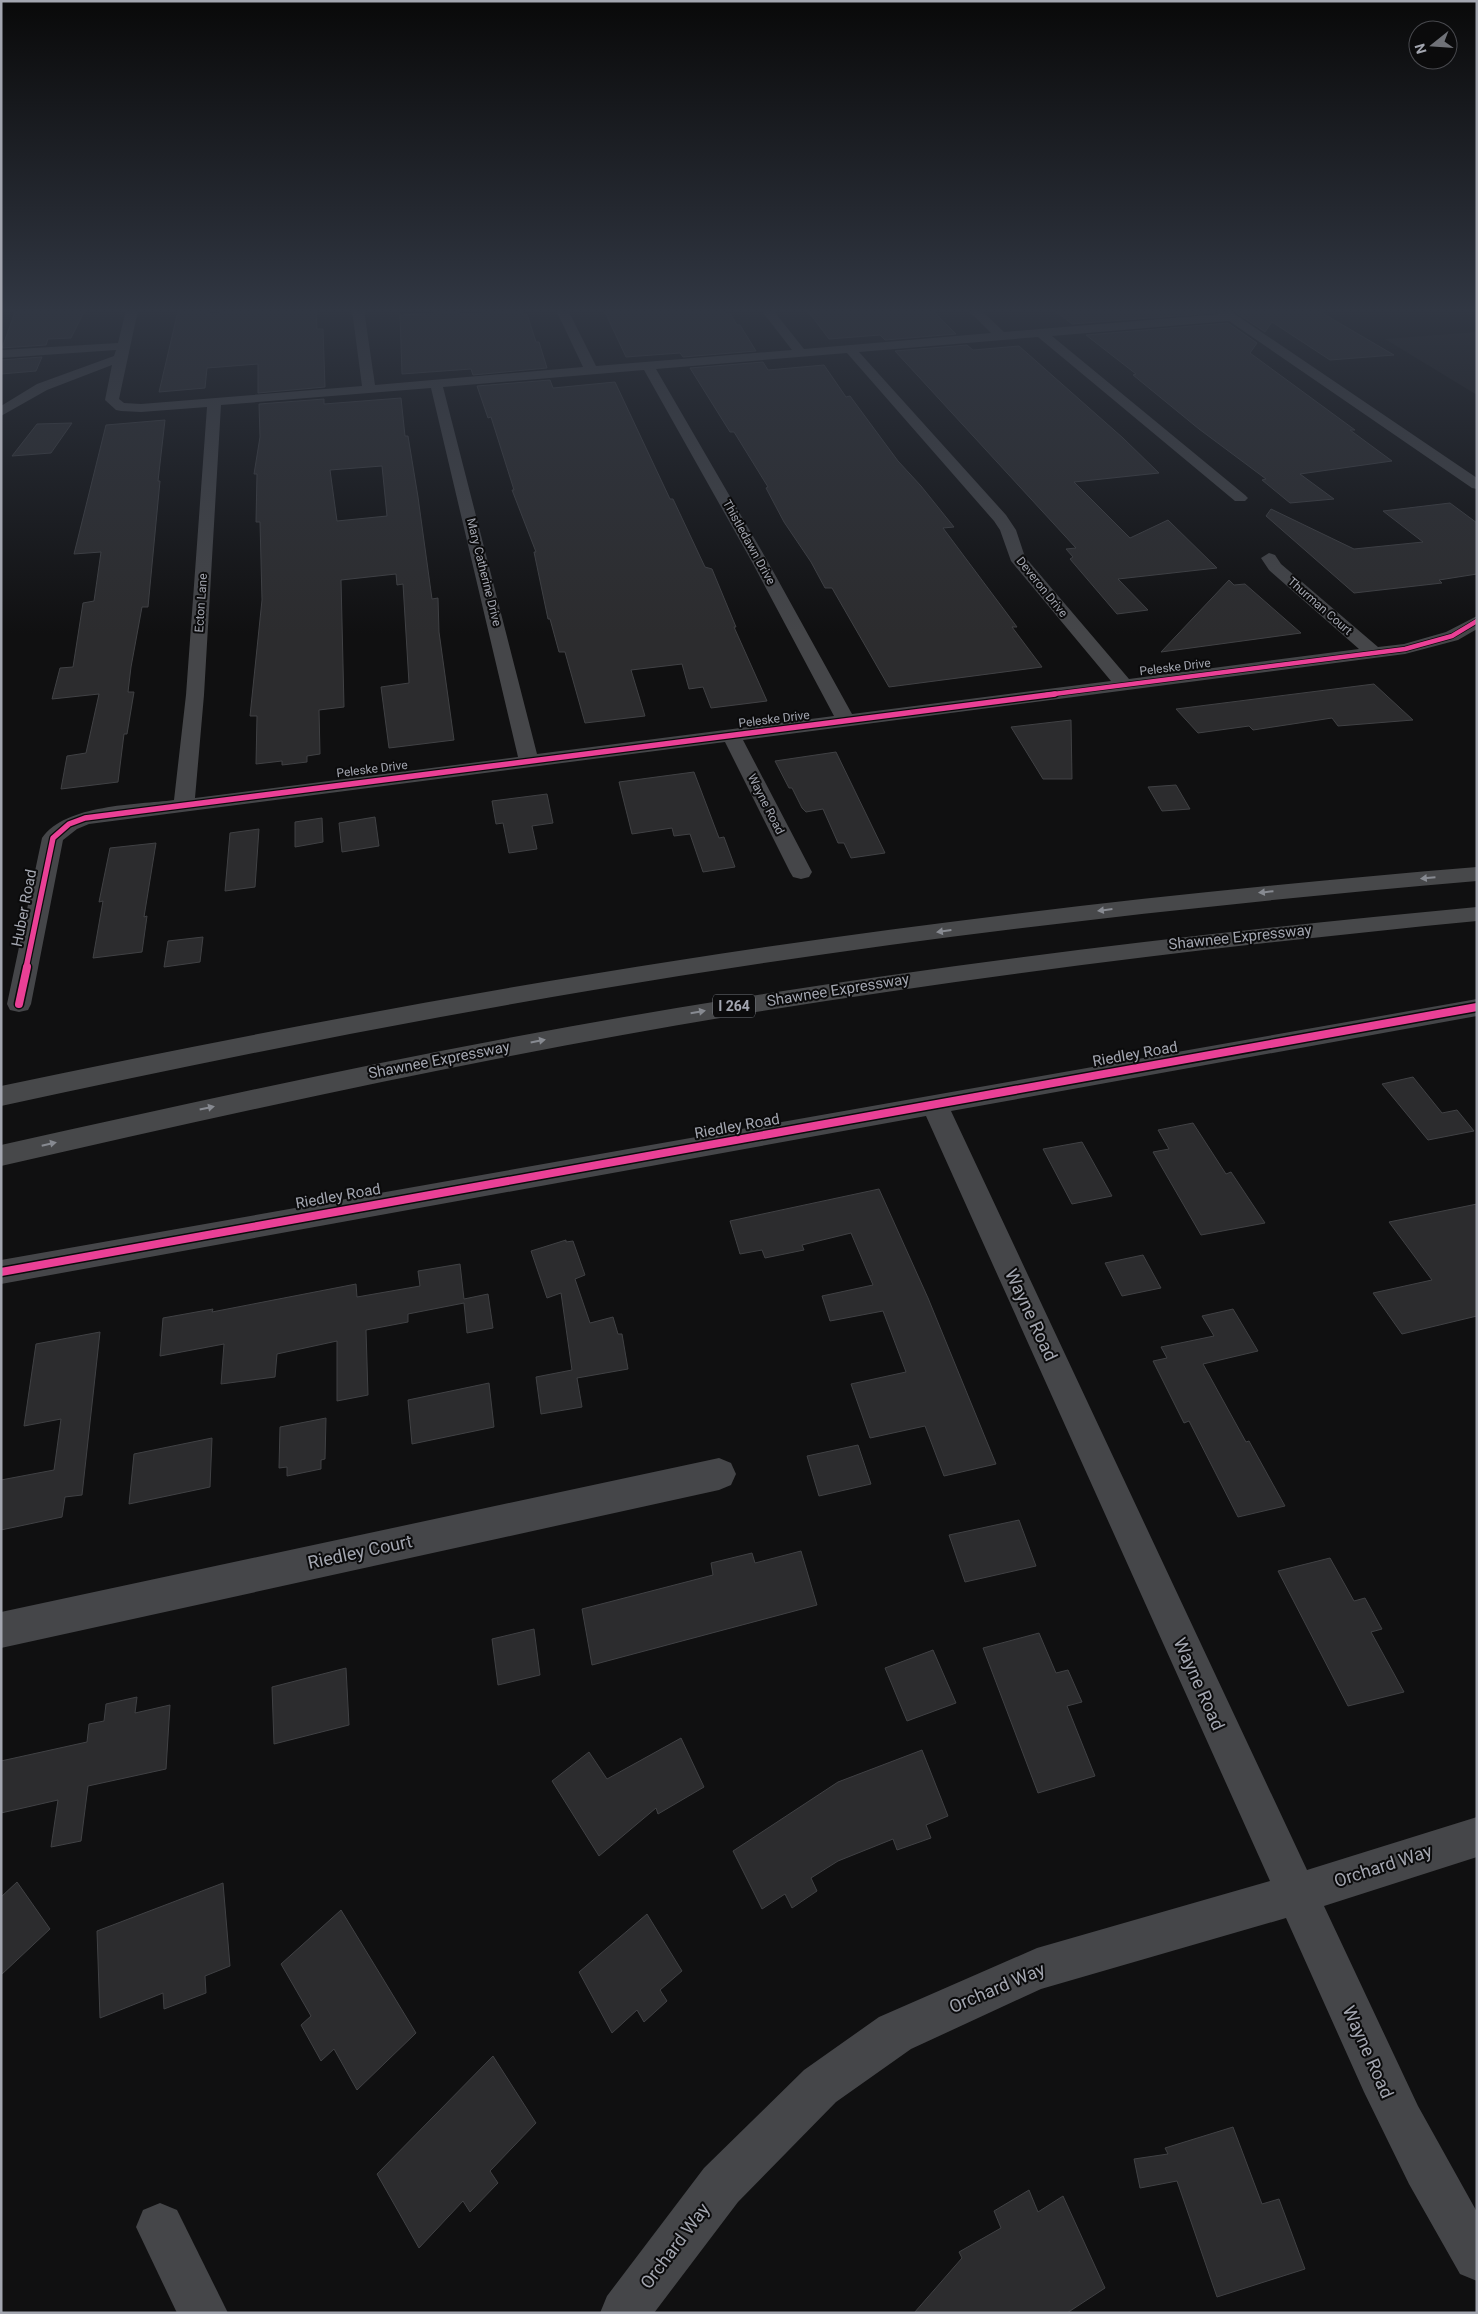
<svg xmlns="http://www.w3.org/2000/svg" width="1478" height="2314" viewBox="0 0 1478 2314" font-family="Roboto,sans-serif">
	<rect width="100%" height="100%" fill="#101011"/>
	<path fill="#1d1d1f" d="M1477,332V395L1385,339Z"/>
	<g fill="#2c2c2e" stroke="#404144" fill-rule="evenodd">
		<path d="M51,310H85L71,338L48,339L46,345L2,348L15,312Z"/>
		<path d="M209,310L208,314L260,310H316L317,329H323L325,387L258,393V364L207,368L205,388L159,392L178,311Z"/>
		<path d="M604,310H687L689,313L723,310L726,314L730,313L737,325H740L756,351L683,357L680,353L626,357Z"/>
		<path d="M807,310H932L956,334L885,340L880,335L829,339Z"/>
		<path d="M1054,310H1213L1215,313L1072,324Z"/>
		<path d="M1232,310H1317L1394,355L1330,360L1272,322L1265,332Z"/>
		<path d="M459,312V314L522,312L523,315L527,314L536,342H539L547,368L473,375L471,369L402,374L400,315Z"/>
		<path d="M1228,323L1257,343L1250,353L1355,430H1350L1392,461L1300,474L1334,499L1290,503L1262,480L1266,479L1199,429L1133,375L1136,374L1086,335Z"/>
		<path d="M967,345L973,350L1019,346L1123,438L1159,473L1074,482L1130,538L1168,520L1217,568L1118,579L1148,610L1117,614L1070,559L1073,557L1066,549L1076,548L895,351Z"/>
		<path d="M42,357L36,371L1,374V360Z"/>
		<path d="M763,362L768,370L824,365L846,397L850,396L898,461L921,486L954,527L943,528L1017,627H1012L1042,667L889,687L832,588H825L811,562L784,522L766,488L768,487L734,432H730L690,368Z"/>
		<path d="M550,380L553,388L615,382L670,499H673L705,567L712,569L736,627H734L767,701L711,708L703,687L689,689L682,664L631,670L645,716L585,723L565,652H559L550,619H548L534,552H536L512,490H514L491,417L488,418L477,386Z"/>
		<path d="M401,398L405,436H408L418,497L432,599L438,598L439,632L454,740L389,748L381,687L409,683L403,584L397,585L396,574L341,580L344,707L319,710L320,754L307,756V762L282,765V761L256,764L257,716H250L262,600L260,522H256L257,474H254L260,437L259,404L324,399V404ZM382,466L387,516L337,521L330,470Z"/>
		<path d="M165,420L158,481H160L148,607H142L131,667L128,692H134L127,734H124L118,782L61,789L67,756L86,753L99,694L52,699L60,668L73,667L83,603L94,601L101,552L74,554L106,425Z"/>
		<path d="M72,423L51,453L12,456L37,424Z"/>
		<path d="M1450,503L1477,523V574L1439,580L1442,583L1354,593L1266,516L1271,509L1354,549L1423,542L1383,511Z"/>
		<path d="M1229,580L1234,585L1245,584L1301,633L1161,652Z"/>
		<path d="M1374,684L1413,720L1338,726L1332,718L1253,730L1249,726L1198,733L1176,709Z"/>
		<path d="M1071,720L1072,779H1043L1011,727Z"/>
		<path d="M836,752L885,853L851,858L844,843H838L823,809L806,812L802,808L792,788H789L775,761Z"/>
		<path d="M694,772L719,838L724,837L735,867L703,872L690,834L674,836L672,828L632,834L619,782Z"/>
		<path d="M1176,785L1190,809L1162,811L1148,787Z"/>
		<path d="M547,794L553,823L532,826L537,849L509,853L503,823L496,824L492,801Z"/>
		<path d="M375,817L379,846L342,852L339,823Z"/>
		<path d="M322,818L323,842L295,847V822Z"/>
		<path d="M259,829L255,887L225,891L230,833Z"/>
		<path d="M156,843L144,917L147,916L142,952L93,958L103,901L99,902L110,848Z"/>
		<path d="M203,937L200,962L164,967L168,941Z"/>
		<path d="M1413,1077L1442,1113L1457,1110L1474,1131L1428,1140L1382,1084Z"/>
		<path d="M1193,1123L1226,1174L1231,1172L1265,1223L1201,1235L1153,1152L1169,1149L1158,1130Z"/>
		<path d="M1082,1142L1112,1196L1072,1204L1043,1149Z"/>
		<path d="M879,1189L928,1298L996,1464L944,1476L925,1426L870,1438L851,1384L906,1372L883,1311L830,1321L822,1296L873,1285L851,1233L802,1245L804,1250L765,1258L762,1250L740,1254L730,1221Z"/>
		<path d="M1477,1204V1316L1402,1334L1373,1293L1432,1280L1389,1222Z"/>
		<path d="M566,1240V1242L573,1241L585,1275L575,1279L590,1323L613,1317L618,1334H622L628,1369L577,1378L582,1407L541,1414L536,1377L572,1370L561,1293L547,1298L531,1251Z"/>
		<path d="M1143,1255L1161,1288L1122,1296L1105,1263Z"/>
		<path d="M460,1264L464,1299L488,1294L493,1328L467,1333L464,1303L408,1314V1322L366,1330L368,1395L337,1401V1341L277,1354L275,1377L221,1384L224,1344L160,1356L163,1318L213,1309L212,1312L356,1284L357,1297L420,1286L418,1271Z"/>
		<path d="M1233,1309L1258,1351L1203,1364L1246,1442L1249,1441L1285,1506L1238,1517L1189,1421L1184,1423L1153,1361L1167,1358L1161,1347L1214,1336L1202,1316Z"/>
		<path d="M100,1332L82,1495L65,1497L62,1517L1,1530V1480L54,1470L61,1419L24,1426L36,1344Z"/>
		<path d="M489,1383L494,1427L412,1444L408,1400Z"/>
		<path d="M326,1418L325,1459L321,1460V1469L287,1476V1467L279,1468L280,1427Z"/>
		<path d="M212,1438L210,1487L129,1504L134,1454Z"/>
		<path d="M858,1445L871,1484L819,1496L807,1456Z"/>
		<path d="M1019,1520L1036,1566L965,1582L949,1535Z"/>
		<path d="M801,1551L817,1605L592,1665L582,1609L713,1575L711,1563L752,1553L755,1563Z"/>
		<path d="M1330,1558L1354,1601L1365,1598L1382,1629L1371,1632L1404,1692L1348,1706L1278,1571Z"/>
		<path d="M534,1629L540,1675L498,1685L492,1639Z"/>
		<path d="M1039,1633L1056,1673L1068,1670L1082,1702L1067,1706L1095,1776L1038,1793L983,1648Z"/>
		<path d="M933,1650L956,1703L907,1721L885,1668Z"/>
		<path d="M346,1668L349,1725L274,1744L272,1687Z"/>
		<path d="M137,1697L135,1713L170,1705L166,1769L88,1786L81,1841L51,1847L58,1800L1,1813V1761L87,1742L89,1724L104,1721L106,1704Z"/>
		<path d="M681,1738L704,1787L658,1814L656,1808L599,1856L552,1781L589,1752L607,1779Z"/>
		<path d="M922,1750L948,1816L926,1825L931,1838L897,1850L893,1839L838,1861L811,1878L817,1891L792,1908L785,1894L762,1909L733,1851L838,1782Z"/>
		<path d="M17,1882L50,1929L1,1975V1897Z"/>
		<path d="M223,1883L230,1966L205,1976L206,1993L164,2009L163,1993L100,2018L97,1931Z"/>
		<path d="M341,1910L416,2033L357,2090L334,2049L321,2061L301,2025L311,2016L281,1964Z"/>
		<path d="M647,1914L682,1971L660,1990L667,2001L644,2022L637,2010L612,2033L579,1972Z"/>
		<path d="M493,2056L536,2123L490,2171L498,2183L470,2212L463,2201L419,2248L377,2174Z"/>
		<path d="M1233,2127L1262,2204L1279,2199L1305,2269L1217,2297L1177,2181L1140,2188L1134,2159L1168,2154L1165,2148Z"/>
		<path d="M1029,2190L1038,2212L1063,2196L1105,2288L1067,2313H914L962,2258L959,2252L1001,2228L994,2211Z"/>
	</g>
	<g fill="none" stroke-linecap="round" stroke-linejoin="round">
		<g fill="#454649" fill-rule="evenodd">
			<path d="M126,310H138L119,399L124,403L141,404L362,386L352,310H364L375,385L583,367L556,310H568L596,366L792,350L761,310H773L804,349L991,333L968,310H981L1004,332L1220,314L1215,310H1229L1477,478V489L1472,488L1229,321L1052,336L1245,495L1248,498L1245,501H1235L1038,337L859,352L1006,515L1016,530L1025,557L1129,679L1359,649L1269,570L1261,558L1269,553L1275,555L1281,564L1378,647L1404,644L1446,632L1477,616V629L1458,640L1405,654L743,740L812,872L809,877L801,879L793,877L790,872L725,742L89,824L77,829L63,840L31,1004L28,1010L19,1012L10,1010L7,1004L42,838C66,804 136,805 174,800L186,695L207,407L141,412L121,411L116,410L105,400L112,365L47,390L1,416V406L37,384L114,356L116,350L1,358V350L118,343ZM847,353L994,521L1000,530L1011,561L1111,681L852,714L768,562L656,369ZM644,370L752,562L834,716L537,754L443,387ZM431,388L518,757L195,798L204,695L221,405Z"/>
			<path d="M1477,999V1016L951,1111L1307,1870L1477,1817V1857L1324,1906L1418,2106L1477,2212V2281L1460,2274L1409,2184L1364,2092L1286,1918L1041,1989L911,2049L836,2102L738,2202L654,2313H600L607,2296L704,2168L804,2070L879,2017L1037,1948L1270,1881L926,1116L1,1284V1260Z"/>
			<path d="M719,1458L731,1463L736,1474L731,1485L719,1490L1,1648V1612Z"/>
			<path d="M160,2203L177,2210L228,2313H177L136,2227L143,2210Z"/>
		</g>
		<g fill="#47484a" fill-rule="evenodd">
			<path d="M1477,867V881C1210,904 944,934 679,976C452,1012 226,1057 1,1106V1086C226,1039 452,995 680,960C944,919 1210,889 1477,867Z"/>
			<path d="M1477,907V921C1229,945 983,975 738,1015C490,1056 245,1110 1,1166V1145C246,1090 491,1037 738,998C984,959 1230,930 1477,907Z"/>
		</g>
		<defs>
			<path id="cycleway-far2" d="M1046,695L1405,649L1452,636L1477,621"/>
			<path id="cycleway-far1" d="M26,968L53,838L69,824L85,818L1055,694"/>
			<g id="cycleway">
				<path d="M19,1004L27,967"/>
				<path d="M1,1272L1477,1007"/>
			</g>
		</defs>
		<use href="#cycleway-far2" stroke="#0b0b0c" stroke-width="6"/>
		<use href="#cycleway-far1" stroke="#0b0b0c" stroke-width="8"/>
		<use href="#cycleway" stroke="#0b0b0c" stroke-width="11"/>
		<use href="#cycleway-far2" stroke="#ea4096" stroke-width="4.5"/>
		<use href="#cycleway-far1" stroke="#ea4096" stroke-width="5.5"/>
		<use href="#cycleway" stroke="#ea4096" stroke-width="8"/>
	</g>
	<defs><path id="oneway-solid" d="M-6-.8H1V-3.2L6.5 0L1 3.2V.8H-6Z" transform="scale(1.25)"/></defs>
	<g fill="#878a91">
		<use href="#oneway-solid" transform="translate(1428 878) rotate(175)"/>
		<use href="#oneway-solid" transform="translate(1266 892) rotate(174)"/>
		<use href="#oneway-solid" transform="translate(1105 910) rotate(173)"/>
		<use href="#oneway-solid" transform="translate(944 931) rotate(172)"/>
		<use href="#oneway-solid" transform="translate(698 1012) rotate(-10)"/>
		<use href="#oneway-solid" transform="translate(538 1041) rotate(-11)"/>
		<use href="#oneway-solid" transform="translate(207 1108) rotate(-12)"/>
		<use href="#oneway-solid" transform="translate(49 1144) rotate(-13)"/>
	</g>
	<linearGradient id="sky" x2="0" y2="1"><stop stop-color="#090909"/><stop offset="0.49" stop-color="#313743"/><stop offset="1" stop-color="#313743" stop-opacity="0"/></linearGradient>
	<rect width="1478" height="634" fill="url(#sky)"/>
	<g text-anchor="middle" stroke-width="4" stroke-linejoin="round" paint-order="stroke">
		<g font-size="12" fill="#a3a6b0" stroke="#0b0b0c">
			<text transform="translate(749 542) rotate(61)" y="4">Thistledawn Drive</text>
			<text transform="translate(484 572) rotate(76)" y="4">Mary Catherine Drive</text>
			<text transform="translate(1042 587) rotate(51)" y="4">Deveron Drive</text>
			<text transform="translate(201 603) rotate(-86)" y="4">Ecton Lane</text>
			<text transform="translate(1320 606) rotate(41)" y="4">Thurman Court</text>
			<text transform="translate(1175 667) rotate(-7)" y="4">Peleske Drive</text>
			<text transform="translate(774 719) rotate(-7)" y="4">Peleske Drive</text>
			<text transform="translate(372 769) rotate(-7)" y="4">Peleske Drive</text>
			<text transform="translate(766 804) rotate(63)" y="4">Wayne Road</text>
		</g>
		<rect fill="#0b0b0c" stroke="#75787f" stroke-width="1" x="713" y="994.5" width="42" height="23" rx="4"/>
		<g font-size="14" font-weight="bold" fill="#a3a6b0">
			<text x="734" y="1011">I 264</text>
		</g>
		<g font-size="15" fill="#a3a6b0" stroke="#0b0b0c">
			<text transform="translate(24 908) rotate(-79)" y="5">Huber Road</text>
			<text transform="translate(1240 937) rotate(-6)" y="5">Shawnee Expressway</text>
			<text transform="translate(838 990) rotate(-9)" y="5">Shawnee Expressway</text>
			<text transform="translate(1135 1054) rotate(-10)" y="5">Riedley Road</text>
			<text transform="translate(439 1060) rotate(-11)" y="5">Shawnee Expressway</text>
			<text transform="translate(737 1126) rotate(-10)" y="5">Riedley Road</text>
			<text transform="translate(338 1196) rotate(-10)" y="5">Riedley Road</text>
		</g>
		<g font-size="18" fill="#a3a6b0" stroke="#0b0b0c">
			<text transform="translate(1031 1315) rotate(65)" y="6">Wayne Road</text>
			<text transform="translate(360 1552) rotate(-12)" y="6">Riedley Court</text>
			<text transform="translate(1199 1684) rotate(66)" y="6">Wayne Road</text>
			<text transform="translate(1383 1866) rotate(-18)" y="6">Orchard Way</text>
			<text transform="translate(997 1988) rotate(-23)" y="6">Orchard Way</text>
			<text transform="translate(1368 2052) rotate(66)" y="6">Wayne Road</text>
			<text transform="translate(675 2246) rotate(-53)" y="6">Orchard Way</text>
		</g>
	</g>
	<rect width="1478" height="2314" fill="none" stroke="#a3a6b0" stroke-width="5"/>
	<g transform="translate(1433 45) rotate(253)"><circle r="24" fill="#0b0b0c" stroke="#48494e"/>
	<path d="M0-4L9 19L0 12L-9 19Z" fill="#707278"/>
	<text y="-8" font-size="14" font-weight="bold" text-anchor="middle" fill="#a3a6b0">N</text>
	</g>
</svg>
